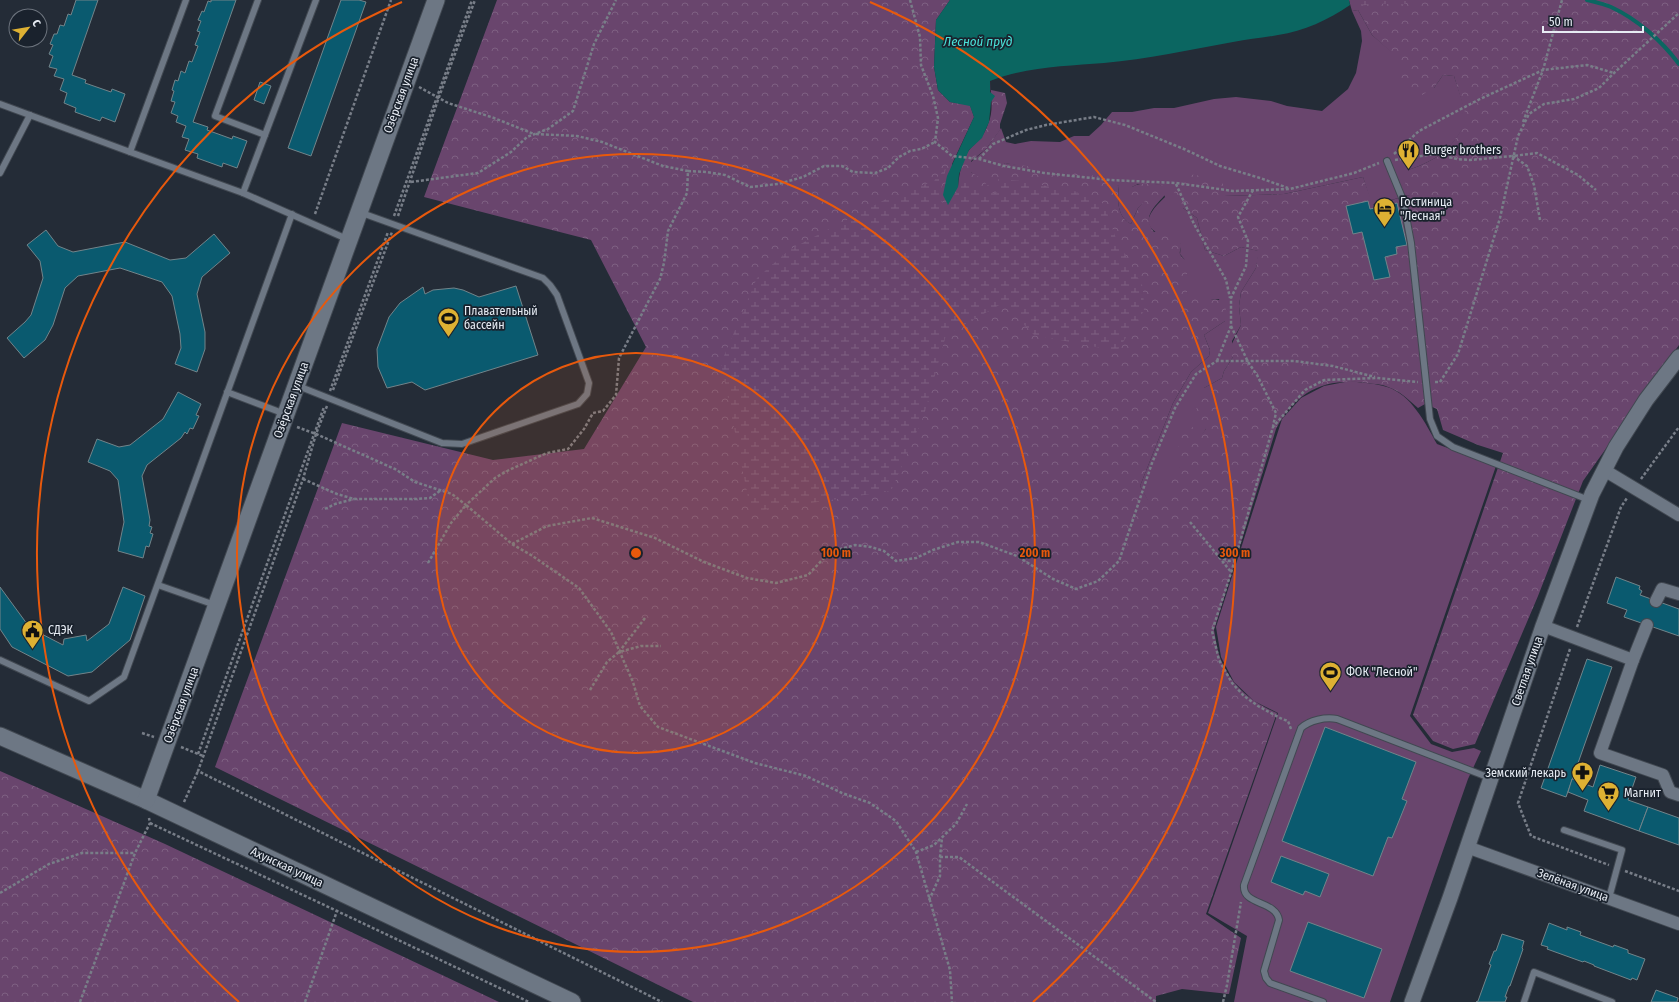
<svg xmlns="http://www.w3.org/2000/svg" width="1679" height="1002" viewBox="0 0 1679 1002" font-family="'Fira Sans Condensed',sans-serif">
	<defs>
		<pattern id="forest-crowns" width="20" height="18" patternUnits="userSpaceOnUse"><rect width="20" height="18" fill="#69456d"/><path d="M2 6a3 3 0 1 1 6 0M12 15a3 3 0 1 1 6 0" fill="none" stroke="#7e6082"/></pattern>
		<pattern id="wetland-marsh" width="20" height="14" patternUnits="userSpaceOnUse"><rect width="20" height="14" fill="#69456d"/><path d="M1 5h8M5 5V1M11 12h8M15 12V8" fill="none" stroke="#7e6082"/></pattern>
	</defs>
	<rect width="100%" height="100%" fill="#242c37"/>
	<g fill="#69456d">
		<path d="M1358,10L1372,35L1434,88L1443,75L1454,76L1468,119C1452,149 1440,159 1408,170L1410,195L1372,205L1363,177L1284,194L1224,196L1183,208L1197,218L1205,250L1224,256L1241,247L1259,251L1256,268L1241,292L1239,306L1241,325L1232,341L1233,357L1224,371L1222,378L1204,388L1206,429L1180,467L1177,497L1170,496L1148,501L1140,486L1173,403L1191,372L1209,356L1210,350L1204,335L1225,321L1219,299L1187,300V270L1185,260L1180,254L1181,244C1151,231 1134,226 1165,197L1160,185L1138,184L1132,187L1147,200L1138,208L1131,224C1117,217 1117,200 1119,186L1005,163L988,187L971,172V162L986,149L1001,128L1006,142L1015,144L1031,141L1060,142L1074,136H1089L1101,125L1112,112H1132L1154,108H1174L1214,99L1236,97L1271,101L1287,106L1322,111L1348,89L1356,73L1362,41L1361,31L1352,11Z"/>
		<path d="M1350,381C1362,383 1375,383 1387,387C1411,394 1426,424 1437,444L1496,466L1410,716L1431,744L1452,752L1474,748L1481,751L1468,779L1390,1002H1234L1247,936L1208,913L1278,713L1254,701L1234,682L1221,657L1216,627L1282,419L1301,398L1324,386Z"/>
	</g>
	<g fill="url(#forest-crowns)">
		<path d="M497,0H950L936,20L934,67L938,90L950,102L970,105L974,117L952,164L958,187C959,175 962,158 970,149C979,139 983,138 988,124C994,112 991,94 990,81L991,90L1005,93L1007,103L1000,124V130L986,149L971,161V172L982,179L988,186L989,175L1005,163L1103,177L1119,186C1117,199 1117,217 1131,224L1138,208L1146,200L1141,197L1136,199L1129,194L1132,187C1143,181 1158,184 1170,188C1161,203 1139,214 1154,232C1164,229 1178,232 1181,244C1182,247 1179,251 1180,254C1182,259 1188,261 1193,263L1187,270V299L1200,295C1209,301 1215,298 1225,301L1226,311L1225,321L1204,335L1210,350L1209,356L1191,372L1173,403L1140,486L1148,500L1158,494L1177,496L1169,484L1172,472L1180,467L1177,451L1184,429L1194,427L1201,435L1206,429L1196,410L1204,388L1222,378L1224,371L1233,357L1228,352L1241,325L1239,306L1241,292L1256,268L1258,251L1241,247L1224,256L1205,250L1197,218L1183,208L1173,194L1188,174L1222,179L1225,196L1284,194L1363,177L1373,205L1410,195L1405,184L1408,170C1440,159 1452,149 1467,119L1454,76L1443,75L1434,88L1422,95L1407,90L1397,74L1402,62L1372,35L1358,10L1352,11L1349,0H1679V345L1583,481L1538,596L1475,744L1453,749L1433,741L1413,715L1503,453L1478,445L1443,430L1437,409L1425,404L1418,408C1409,400 1400,391 1388,387C1382,384 1374,384 1367,383C1326,377 1295,391 1276,429L1214,630C1216,640 1217,651 1221,660C1232,687 1252,702 1277,713L1206,914L1241,938L1229,994L1182,989L1156,996V1002H693L215,767L342,423L493,460L584,449L646,347L591,240L424,197Z"/>
		<path d="M0,771L165,844L499,1002H0Z"/>
	</g>
	<g fill="url(#wetland-marsh)">
		<path d="M1350,0H1409L1410,1L1400,6L1379,3L1353,7Z"/>
		<path d="M946,168L939,198L947,208L966,176L985,194L999,192L998,179L1022,181L1076,192L1104,204L1115,236L1143,287L1144,311L1117,351L1034,335L1003,303L946,335L924,415L891,491L751,512L721,363L757,278L789,250L890,197L934,181Z"/>
	</g>
	<path fill="#0b6661" d="M950,0H1349L1350,5C1328,20 1304,31 1278,35C1263,38 1248,39 1233,42C1190,50 1147,59 1104,63C1067,66 1024,67 990,81V92L995,96L991,102L989,122L982,138L969,150L959,174L958,187L948,205L943,195L947,176L974,117L970,106L950,102L938,90L934,67L936,20Z"/>
	<g fill="none" stroke-linecap="round" stroke-linejoin="round">
		<path stroke="#0b6661" stroke-width="4" d="M1587,0C1595,2 1604,4 1611,7C1637,19 1662,41 1679,64"/>
	</g>
	<g fill="#0a5a6f" stroke="#72848a">
		<path d="M76,0H98L72,75L86,80L85,83L111,92L112,89L125,94L115,122L102,117L100,121L75,112L76,108L64,103L67,93L60,90L64,79L54,76L57,69L49,67L53,56L49,54L53,45L50,44L54,34H57L60,25L64,26L68,14L71,15Z"/>
		<path d="M211,0H236L193,122L208,127L207,130L232,139L233,136L247,141L237,168L223,163L222,167L197,158L198,154L185,150L189,139L182,137L186,126L176,122L178,116L171,113L175,102L171,101L174,91L172,90L175,80L178,81L181,71L185,73L189,61L192,62L198,46L195,45L200,32L197,31L201,21L198,20L202,11L204,12L208,1L211,2Z"/>
		<path d="M341,0H359L366,2L311,156L288,148Z"/>
		<path d="M260,82L271,86L264,104L254,100Z"/>
		<path d="M1368,201L1370,209L1397,203L1407,245L1396,247L1397,254L1385,257L1390,277L1374,280L1362,232L1353,234L1346,206Z"/>
		<path d="M46,230L58,246L73,252L125,242L170,260L186,258L214,234L230,253L202,277L197,294L205,332V349L197,372L175,364L181,348L180,334L172,296L162,282L120,268L78,276L65,288L53,325L45,340L24,358L7,338L25,322L31,315L43,278L40,261L27,245Z"/>
		<path d="M516,286L538,355L425,390L412,382L387,388L378,367L377,349L389,317L400,303L423,287L425,294L433,290L454,288L463,290L479,297Z"/>
		<path d="M178,392L201,404L196,415L199,416L193,429L190,428L187,434L185,432L181,438L147,465L142,476L150,520L149,526L152,527L150,533L153,534L149,547L146,546L143,558L118,551L124,522L118,480L110,471L88,462L97,439L119,447L130,445L163,419Z"/>
		<path d="M1616,577L1640,586L1639,589L1642,591L1640,595L1679,609V636L1624,617L1627,610L1607,603Z"/>
		<path d="M0,587L30,628L63,645L64,639L86,635L87,641L109,624L123,587L145,596L130,640L92,672L68,676L12,647L0,629Z"/>
		<path d="M1587,659L1612,667L1566,797L1541,788Z"/>
		<path d="M1325,727L1416,762L1402,799L1407,801L1392,838L1388,837L1373,876L1282,841Z"/>
		<path d="M1600,765L1636,777L1628,800L1648,807L1639,831L1584,811L1588,800L1568,792L1572,779L1593,787Z"/>
		<path d="M1648,807L1679,818V845L1639,831Z"/>
		<path d="M1281,856L1329,874L1320,897L1305,891L1303,895L1271,882Z"/>
		<path d="M1308,922L1382,949L1364,998L1290,971Z"/>
		<path d="M1549,923L1567,930V927L1581,932L1580,935L1613,947L1614,945L1628,950V953L1645,959L1637,980L1632,978L1631,980L1594,966V965L1584,961L1583,962L1547,949L1548,947L1541,945Z"/>
		<path d="M1502,934L1524,941L1522,948L1523,949L1510,986H1509L1505,997H1507L1505,1002H1476L1478,1001L1491,965L1489,964L1494,951H1496Z"/>
		<path d="M1656,990L1678,998L1677,1002H1651Z"/>
	</g>
	<g fill="none" stroke-linecap="round" stroke-linejoin="round">
		<defs>
			<g id="service">
				<path d="M186,0L130,152L243,193"/>
				<path d="M258,0L215,116L265,135"/>
				<path d="M316,0L243,193L347,239"/>
				<path d="M0,104L130,152"/>
				<path d="M1387,161L1403,200L1411,243L1430,419L1437,436L1453,447L1589,500"/>
				<path d="M0,173L30,115"/>
				<path d="M298,386L442,443L462,444L578,404L587,394L589,383L557,295L550,285L543,278L359,212"/>
				<path d="M227,392L285,414"/>
				<path d="M158,585L215,605"/>
				<path d="M0,660L89,701L124,677L292,214"/>
				<path d="M1564,830L1622,850L1609,898"/>
				<path d="M1323,1002L1270,983L1266,978L1264,971L1279,920C1276,900 1242,906 1244,885L1301,728C1310,720 1325,717 1337,719L1490,778"/>
				<path d="M1524,1002L1534,972L1612,1002"/>
			</g>
			<g id="minor">
				<path d="M1604,470L1679,515"/>
				<path d="M1656,601L1662,589L1679,594"/>
				<path d="M1543,626L1633,660L1600,753L1663,775L1670,792L1679,795"/>
				<path d="M1633,660L1647,625"/>
				<path d="M1467,847L1679,924"/>
			</g>
			<path id="tertiary" d="M1412,1002L1450,898L1543,626L1592,494L1616,447L1646,400L1679,357"/>
			<g id="secondary">
				<path d="M0,736L146,800L572,1002"/>
				<path d="M146,800L436,0"/>
			</g>
		</defs>
		<use href="#service" stroke="#414851" stroke-width="8"/>
		<use href="#minor" stroke="#414851" stroke-width="14"/>
		<use href="#tertiary" stroke="#414851" stroke-width="17"/>
		<use href="#secondary" stroke="#414851" stroke-width="19"/>
		<g stroke="#787e88" stroke-width="2.5" stroke-dasharray="3 2" stroke-linecap="butt">
			<path d="M910,0L920,37L921,65L933,96L938,118L935,142L952,156L979,159L1004,166L1044,173L1110,180L1176,183L1233,191L1290,189L1354,173L1379,163"/>
			<path d="M419,87L448,103L494,118L534,134"/>
			<path d="M1523,122L1543,70L1562,0"/>
			<path d="M1394,154L1419,131L1480,99L1543,70L1587,65L1614,73"/>
			<path d="M979,159L993,144L1026,130L1046,125L1094,117L1125,125L1184,149L1220,166L1260,178L1288,188"/>
			<path d="M1395,160L1435,154L1457,159L1470,160L1513,156"/>
			<path d="M688,171L707,172L725,175L750,187L778,184L803,177L824,166H842L853,172L875,173L888,168L899,157L910,151L921,149L935,142"/>
			<path d="M411,182L478,173L511,152L527,137L548,129L573,111L594,44L616,0"/>
			<path d="M1176,184L1194,224L1226,280L1230,298"/>
			<path d="M315,214L391,0"/>
			<path d="M394,216L472,0"/>
			<path d="M398,216L439,97L475,0"/>
			<path d="M1540,220L1534,185L1527,166L1513,156L1537,153L1578,175L1596,190"/>
			<path d="M1231,326L1248,362L1257,375L1276,413L1273,426"/>
			<path d="M1217,361L1231,326V298L1246,266L1248,241L1238,217L1253,190"/>
			<path d="M1435,382H1440L1458,354L1500,218L1518,136L1529,114L1544,104L1574,99L1599,88L1614,73L1679,13"/>
			<path d="M333,390L392,232"/>
			<path d="M330,391L388,232"/>
			<path d="M327,406L316,434L303,479L198,771L662,1002"/>
			<path d="M297,427L316,434L395,469L415,482L452,494L466,505L495,478L509,470L547,453L568,449L584,429L593,413L603,411L616,395L619,358L660,279L664,263L668,231L687,193L688,171L663,166L602,142L577,136L536,134"/>
			<path d="M303,479L337,494L354,499H416L430,498L441,490"/>
			<path d="M1641,479L1679,427"/>
			<path d="M325,509L335,504L354,499"/>
			<path d="M1190,522L1219,557L1229,561L1234,560"/>
			<path d="M512,544L547,526L592,518L655,538L704,562L747,578L776,583L808,575L825,557L837,550L855,545L871,547L884,551L896,561L916,558L933,550L958,542H979L1017,556L1053,579L1076,589L1098,581L1119,561L1152,463L1175,408L1196,374L1217,361H1294L1333,366L1375,377"/>
			<path d="M1219,557L1231,572"/>
			<path d="M428,563L451,523L466,505L512,544L531,555L579,588L611,632L633,682L640,706L658,727L755,763L806,776L842,793L870,803L896,821L916,852L950,970L952,1002"/>
			<path d="M645,618L619,652L641,646H661"/>
			<path d="M1577,627L1621,507L1627,498"/>
			<path d="M1570,649L1518,803L1531,836L1609,865"/>
			<path d="M590,690L607,662L619,652"/>
			<path d="M1291,729L1288,721L1282,719L1258,706L1244,696L1232,683L1219,660L1212,631L1231,573L1273,427L1305,390L1324,380L1377,378L1418,382"/>
			<path d="M142,733L154,737"/>
			<path d="M181,747L203,756"/>
			<path d="M198,754L324,407"/>
			<path d="M184,802L198,771"/>
			<path d="M150,823L337,911"/>
			<path d="M916,852L934,845L956,824L967,804"/>
			<path d="M940,857H959L1156,1002"/>
			<path d="M1625,871L1679,891"/>
			<path d="M0,893L49,864L82,853H135"/>
			<path d="M929,900L940,876V857L942,838"/>
			<path d="M80,1002L135,853L150,823L149,818"/>
			<path d="M305,1002L337,911L529,1002"/>
			<path d="M1223,1002L1227,985L1241,902"/>
		</g>
		<use href="#service" stroke="#6d7784" stroke-width="6"/>
		<use href="#minor" stroke="#6d7784" stroke-width="12"/>
		<use href="#tertiary" stroke="#6d7784" stroke-width="15"/>
		<use href="#secondary" stroke="#6d7784" stroke-width="17"/>
	</g>
	<circle cx="636" cy="553" r="200" fill="#e8590c" fill-opacity=".12"/>
	<g fill="none" stroke="#e8590c" stroke-width="2">
		<circle cx="636" cy="553" r="200"/>
		<circle cx="636" cy="553" r="399"/>
		<path d="M239 1002A599 599 0 0 1 402 2M870 2A599 599 0 0 1 1033 1002"/>
	</g>
	<defs>
		<symbol id="restaurant-pin" viewBox="-11 -11 22 30"><path d="M0 17L-7.5 6A9.5 9.5 0 1 1 7.5 6Z" fill="#deb133" stroke="#1a222d"/><path d="M-5-6h1v4h1v-4h1v4h1v-4h1v5L-1.5 .5V6h-2V.5L-5-1ZM5-6V6H3V1.5H1.5Q1.5-4 5-6Z" fill="#111"/></symbol>
		<symbol id="hotel-pin" viewBox="-11 -11 22 30"><path d="M0 17L-7.5 6A9.5 9.5 0 1 1 7.5 6Z" fill="#deb133" stroke="#1a222d"/><path d="M-6-4.5h1.5V1H6V5H4.5V3h-9V5H-6ZM-4 0a1.8 1.8 0 1 1 3.6 0ZM.5 0V-2.5h3Q6-2.5 6 0Z" fill="#111"/></symbol>
		<symbol id="stadium-pin" viewBox="-11 -11 22 30"><path d="M0 17L-7.5 6A9.5 9.5 0 1 1 7.5 6Z" fill="#deb133" stroke="#1a222d"/><path d="M0-5a6.5 5 0 1 0 0 10a6.5 5 0 1 0 0-10ZM-3.5-1.8h7v3.6h-7Z" fill="#111"/></symbol>
		<symbol id="civic-pin" viewBox="-11 -11 22 30"><path d="M0 17L-7.5 6A9.5 9.5 0 1 1 7.5 6Z" fill="#deb133" stroke="#1a222d"/><path d="M-.6-6.5H3V-4.5H.6V-3L4-1V1h2V6H-6V1h2V-1L-.6-3ZM-1.2 2.5V6h2.4V2.5Z" fill="#111"/></symbol>
		<symbol id="pharmacy-pin" viewBox="-11 -11 22 30"><path d="M0 17L-7.5 6A9.5 9.5 0 1 1 7.5 6Z" fill="#deb133" stroke="#1a222d"/><path d="M-2-6h4v4h4v4h-4v4h-4v-4h-4v-4h4Z" fill="#111"/></symbol>
		<symbol id="supermarket-pin" viewBox="-11 -11 22 30"><path d="M0 17L-7.5 6A9.5 9.5 0 1 1 7.5 6Z" fill="#deb133" stroke="#1a222d"/><path d="M-6-5.5h2.5l.6 2H6L4.5 2H-2.5L-4.4-4H-6ZM-1.5 3.2a1.3 1.3 0 1 0 .1 0ZM3 3.2a1.3 1.3 0 1 0 .1 0Z" fill="#111"/></symbol>
	</defs>
	<g fill-rule="evenodd">
		<use href="#restaurant-pin" x="1396" y="138" width="25" height="34"/>
		<use href="#hotel-pin" x="1372" y="196" width="25" height="34"/>
		<use href="#stadium-pin" x="436" y="306" width="25" height="34"/>
		<use href="#civic-pin" x="20" y="618" width="25" height="34"/>
		<use href="#stadium-pin" x="1318" y="660" width="25" height="34"/>
		<use href="#pharmacy-pin" x="1570" y="760" width="25" height="34"/>
		<use href="#supermarket-pin" x="1596" y="780" width="25" height="34"/>
	</g>
	<g text-anchor="middle" stroke-width="3.5" stroke-linejoin="round" paint-order="stroke">
		<g font-size="12" fill="#e7ecf4" stroke="#1a222d">
			<text transform="translate(401 95) rotate(-70)" y="4">Озёрская улица</text>
			<text transform="translate(291 400) rotate(-70)" y="4">Озёрская улица</text>
			<text transform="translate(1527 671) rotate(-71)" y="4">Светлая улица</text>
			<text transform="translate(181 705) rotate(-70)" y="4">Озёрская улица</text>
			<text transform="translate(287 867) rotate(25)" y="4">Ахунская улица</text>
			<text transform="translate(1573 885) rotate(20)" y="4">Зелёная улица</text>
		</g>
		<g font-size="12" fill="#e7ecf4" stroke="#1a222d" text-anchor="start">
			<text x="1424" y="154">Burger brothers</text>
			<text x="1400" y="206">Гостиница<tspan x="1400" dy="14">"Лесная"</tspan></text>
			<text x="464" y="315">Плавательный<tspan x="464" dy="14">бассейн</tspan></text>
			<text x="48" y="634">СДЭК</text>
			<text x="1346" y="676">ФОК "Лесной"</text>
			<text x="1566" y="777" text-anchor="end">Земский лекарь</text>
			<text x="1624" y="797">Магнит</text>
		</g>
		<g font-size="13" font-style="italic" fill="#49e2d8" stroke="#1a222d">
			<text x="978" y="46">Лесной пруд</text>
		</g>
	</g>
	<circle cx="636" cy="553" r="6" fill="#e8590c" stroke="#1a222d" stroke-width="2"/>
	<g font-size="12" text-anchor="middle" font-weight="bold" fill="#e8590c" stroke="#1a222d" stroke-width="3.5" stroke-linejoin="round" paint-order="stroke">
		<text x="836" y="557">100 m</text>
		<text x="1035" y="557">200 m</text>
		<text x="1235" y="557">300 m</text>
	</g>
	<g transform="translate(28 28) rotate(59)"><circle r="19" fill="#1a222d" stroke="#6c737d"/>
	<path d="M0-3L7 15L0 10L-7 15Z" fill="#deb133"/>
	<text y="-6" font-size="11" font-weight="bold" text-anchor="middle" fill="#e7ecf4">С</text>
	</g>
	<path d="M1543 26v6h100v-6" fill="none" stroke="#e7ecf4" stroke-width="2"/>
	<text x="1549" y="26" font-size="12" fill="#e7ecf4" stroke="#1a222d" stroke-width="3" paint-order="stroke">50 m</text>
</svg>
